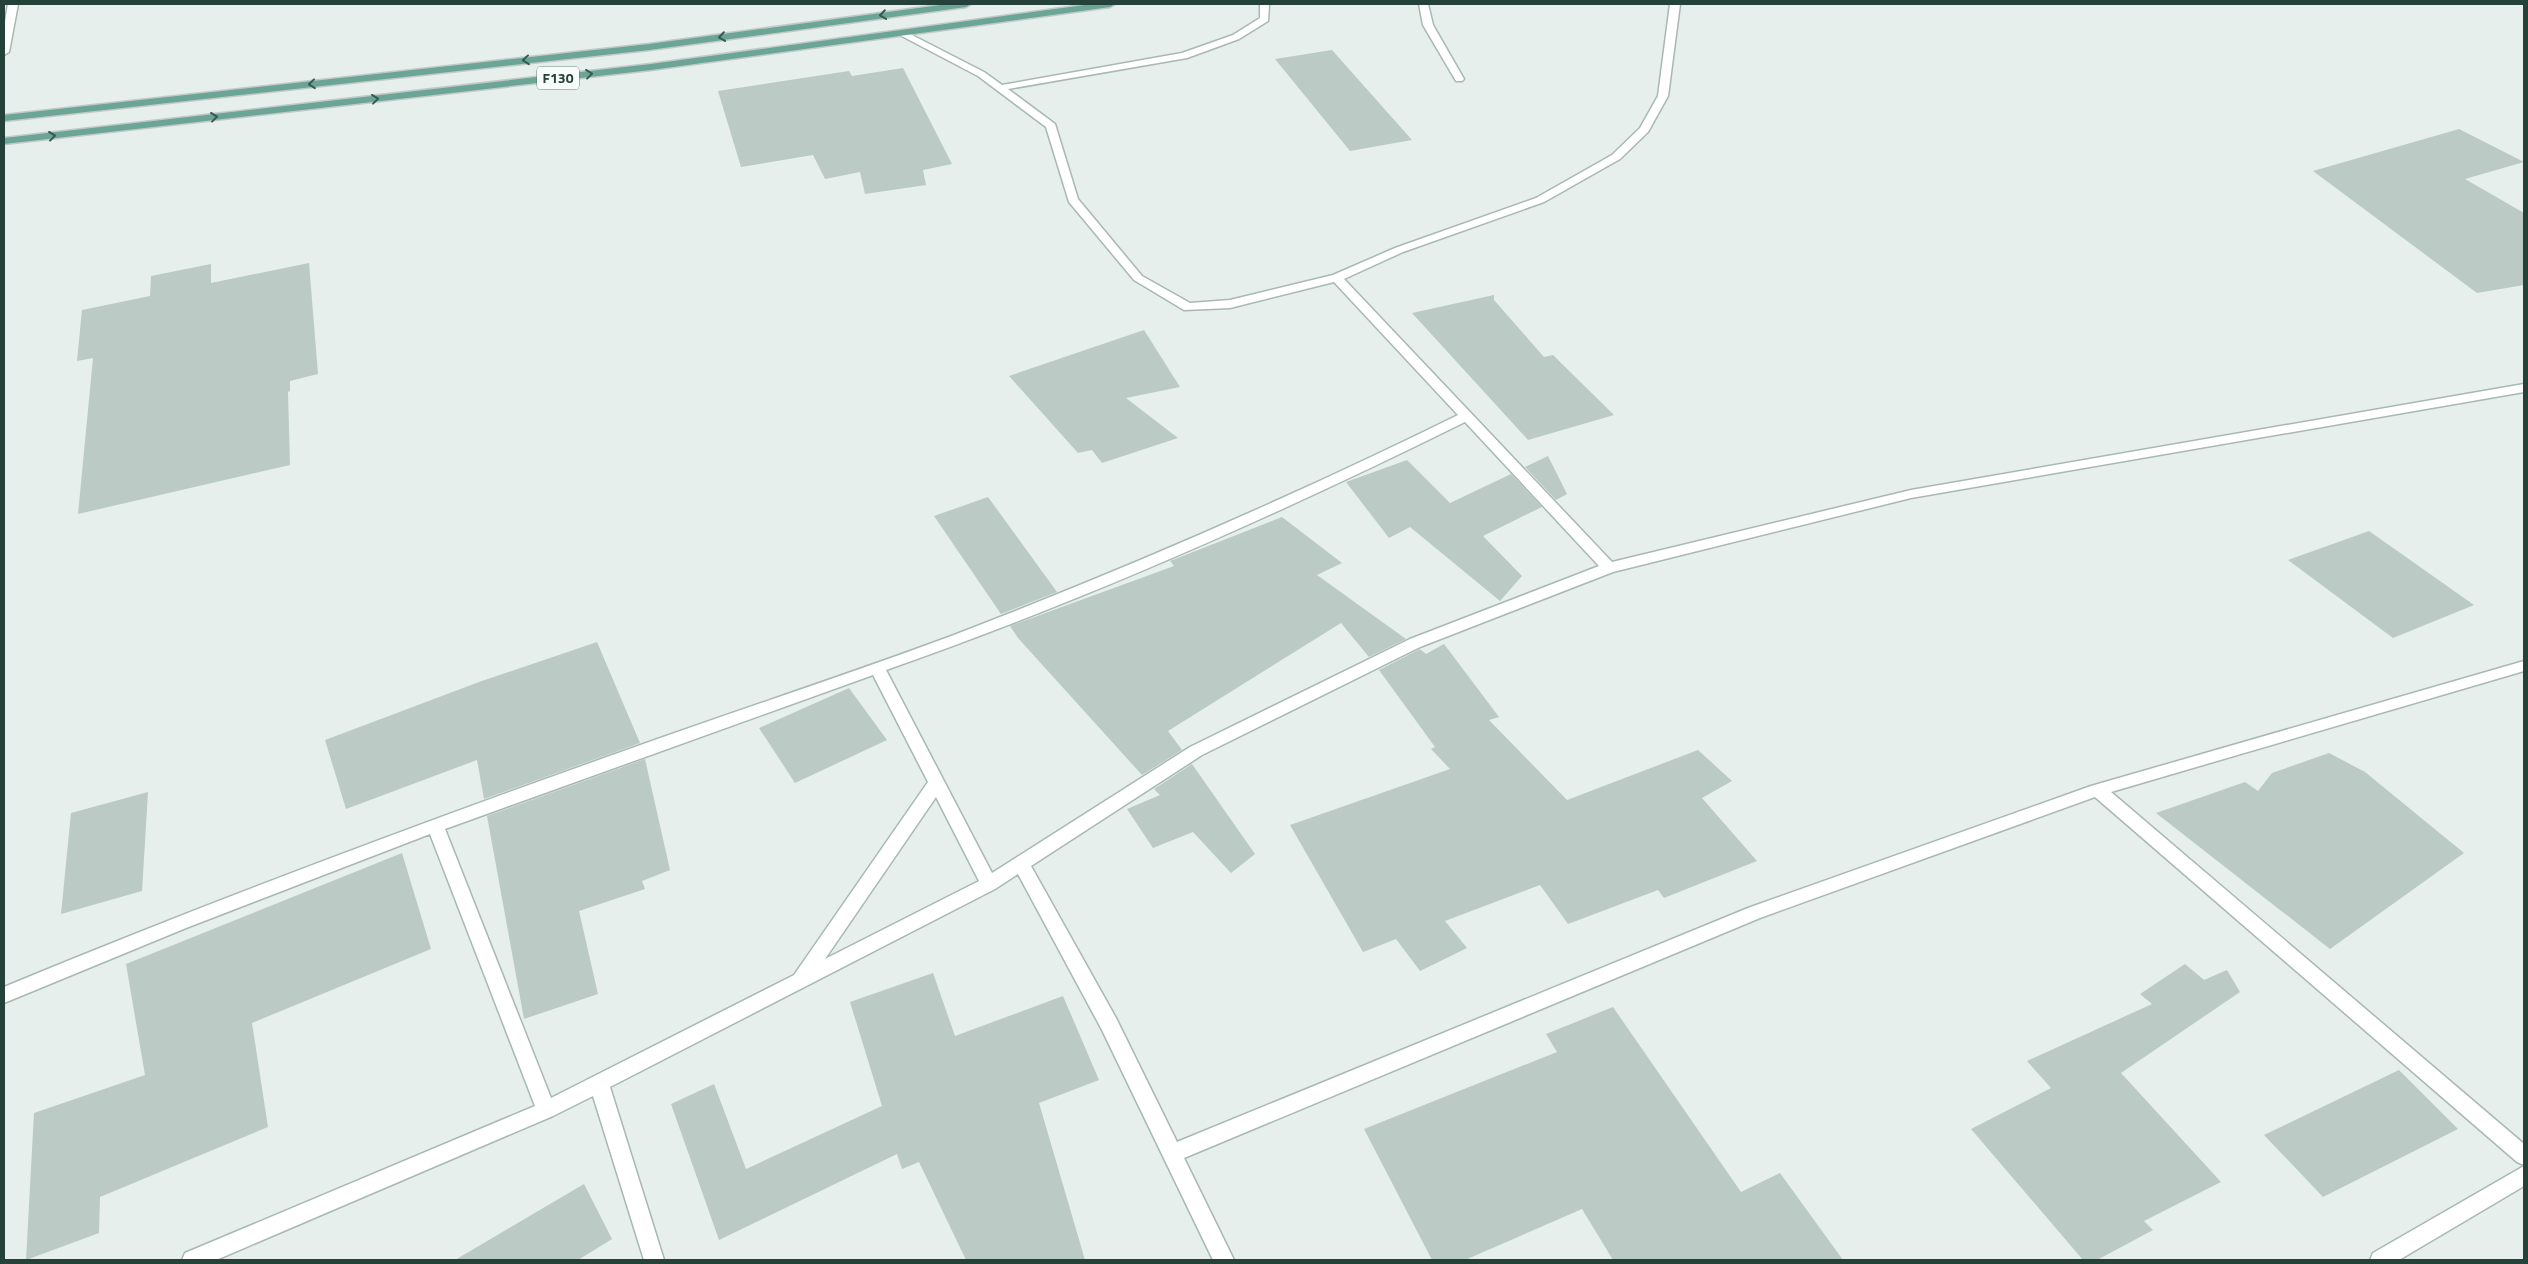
<svg xmlns="http://www.w3.org/2000/svg" width="2528" height="1264" viewBox="0 0 2528 1264" font-family="'Titillium Web',sans-serif">
	<rect width="100%" height="100%" fill="#e6efeb"/>
	<g fill="#bbcac4">
		<path d="M1332,50L1412,140L1350,151L1275,59Z"/>
		<path d="M903,68L952,164L923,170L926,185L865,194L860,172L825,179L813,155L741,167L718,91L849,71L852,76Z"/>
		<path d="M2459,129L2524,162L2465,179L2524,213V285L2477,293L2313,171Z"/>
		<path d="M309,263L318,374L290,381V391L288,392L290,465L78,514L93,358L77,361L82,310L150,296L151,276L211,264V283Z"/>
		<path d="M1494,295V300L1544,357L1553,355L1614,415L1528,440L1412,313Z"/>
		<path d="M1144,330L1180,387L1126,398L1178,438L1102,463L1092,450L1078,453L1009,376Z"/>
		<path d="M1548,456L1567,494L1556,500L1525,467Z"/>
		<path d="M1407,460L1450,503L1511,474L1542,507L1483,536L1522,576L1500,601L1410,527L1389,538L1346,482Z"/>
		<path d="M988,497L1057,592L1001,614L934,516Z"/>
		<path d="M1282,517L1342,563L1317,575L1406,639L1369,657L1341,623L1168,731L1182,750L1142,775L1018,638L1010,626L1174,566L1170,561Z"/>
		<path d="M2369,531L2474,605L2393,638L2288,560Z"/>
		<path d="M597,642L640,743L484,799L477,760L346,809L325,740L479,682Z"/>
		<path d="M1444,644L1499,717L1489,720L1567,800L1698,750L1732,781L1702,798L1757,861L1664,898L1658,890L1568,924L1540,885L1445,921L1467,948L1420,971L1396,939L1363,952L1290,825L1450,769L1431,749L1435,747L1379,670L1420,649L1426,654Z"/>
		<path d="M849,688L887,740L795,783L759,728Z"/>
		<path d="M2329,753L2365,772L2464,853L2330,949L2156,813L2245,782L2258,791L2272,773Z"/>
		<path d="M645,759L670,870L642,881L645,889L579,911L598,994L524,1019L487,816Z"/>
		<path d="M1192,764L1255,854L1231,873L1193,832L1153,848L1127,809L1160,795L1154,789Z"/>
		<path d="M148,792L142,891L61,914L71,813Z"/>
		<path d="M402,853L431,949L252,1023L268,1127L100,1197L99,1233L26,1260L34,1113L145,1075L126,964Z"/>
		<path d="M2185,964L2204,980L2227,970L2240,992L2121,1073L2221,1182L2144,1221L2153,1230L2097,1260H2083L1971,1129L2051,1088L2027,1061L2152,1004L2140,994Z"/>
		<path d="M933,973L955,1036L1063,996L1099,1080L1039,1103L1085,1260H966L919,1162L902,1169L897,1154L719,1240L671,1104L714,1084L746,1169L882,1106L850,1002Z"/>
		<path d="M1613,1007L1741,1192L1780,1173L1843,1260H1613L1582,1209L1465,1260H1432L1364,1129L1557,1052L1546,1034Z"/>
		<path d="M2399,1070L2458,1129L2323,1197L2264,1135Z"/>
		<path d="M584,1184L612,1239L578,1260H455Z"/>
	</g>
	<g fill="none" stroke-linecap="round" stroke-linejoin="round">
		<defs>
			<g id="minor">
				<path d="M8,4H18L9,52L4,55V28Z"/>
				<path d="M1260,4H1269L1268,21L1239,39L1187,58L1008,89L1055,124L1078,199L1142,276L1190,303L1230,300L1333,275L1395,248L1536,198L1612,155L1640,128L1658,96L1670,4H1680L1668,96L1648,132L1620,159L1544,202L1403,252L1344,279L1612,562L1911,490L2524,384V392L1911,498L1613,572L1420,647L1202,755L1031,866L1116,1018L1177,1142L1748,908L2091,786L2524,661V671L2111,792L2524,1144V1165L2517,1162L2095,797L1760,918L1184,1158L1234,1260H1213L1102,1030L1018,874L995,889L610,1087L664,1260H644L593,1096L553,1116L216,1260H182L185,1253L535,1106L430,834L186,928L4,1003V987C207,903 413,826 621,752C732,712 844,676 954,635C1125,569 1294,496 1458,415L1334,282L1230,308L1184,310L1134,280L1069,202L1046,127L978,76L896,33L904,31L984,72L1002,85L1182,53L1233,35L1260,18ZM1465,422L1599,566L1410,639L1190,747L992,873L886,670C1084,601 1277,515 1465,422ZM873,675L928,782L794,975L551,1098L445,829ZM936,797L979,881L825,959Z"/>
				<path d="M1419,4H1428L1433,25L1464,79L1462,81H1456L1423,25Z"/>
				<path d="M2524,1166V1186L2399,1260H2370L2373,1253Z"/>
			</g>
			<g id="major">
				<path d="M948,4H971L966,7L649,50L4,121V115L649,44Z"/>
				<path d="M1092,4H1115L1110,7L651,70L4,144V138L651,64Z"/>
			</g>
		</defs>
		<use href="#minor" stroke="#a8b8b2" stroke-width="3"/>
		<use href="#major" stroke="#c2cac8" stroke-width="3"/>
		<use href="#minor" fill="#fff" fill-rule="evenodd"/>
		<use href="#major" fill="#6aa596" fill-rule="evenodd"/>
	</g>
	<defs><path id="oneway-chevron" d="M-2-3.5L2.5 0L-2 3.5" fill="none" stroke-width="1.6" stroke-linecap="round" stroke-linejoin="round" transform="scale(1.25)"/></defs>
	<g stroke="#365b51">
		<use href="#oneway-chevron" transform="translate(883 15) rotate(172)"/>
		<use href="#oneway-chevron" transform="translate(722 37) rotate(172)"/>
		<use href="#oneway-chevron" transform="translate(526 60) rotate(174)"/>
		<use href="#oneway-chevron" transform="translate(589 74) rotate(-7)"/>
		<use href="#oneway-chevron" transform="translate(312 84) rotate(174)"/>
		<use href="#oneway-chevron" transform="translate(375 99) rotate(-7)"/>
		<use href="#oneway-chevron" transform="translate(214 117) rotate(-7)"/>
		<use href="#oneway-chevron" transform="translate(52 136) rotate(-7)"/>
	</g>
	<g text-anchor="middle" stroke-width="4" stroke-linejoin="round" paint-order="stroke">
		<rect fill="#f7fbf9" stroke="#637a73" stroke-width="1" x="537" y="66.5" width="42" height="23" rx="4"/>
		<g font-size="14" font-weight="bold" fill="#24423a">
			<text x="558" y="83">F130</text>
		</g>
	</g>
	<rect width="2528" height="1264" fill="none" stroke="#24423a" stroke-width="10"/>
</svg>
